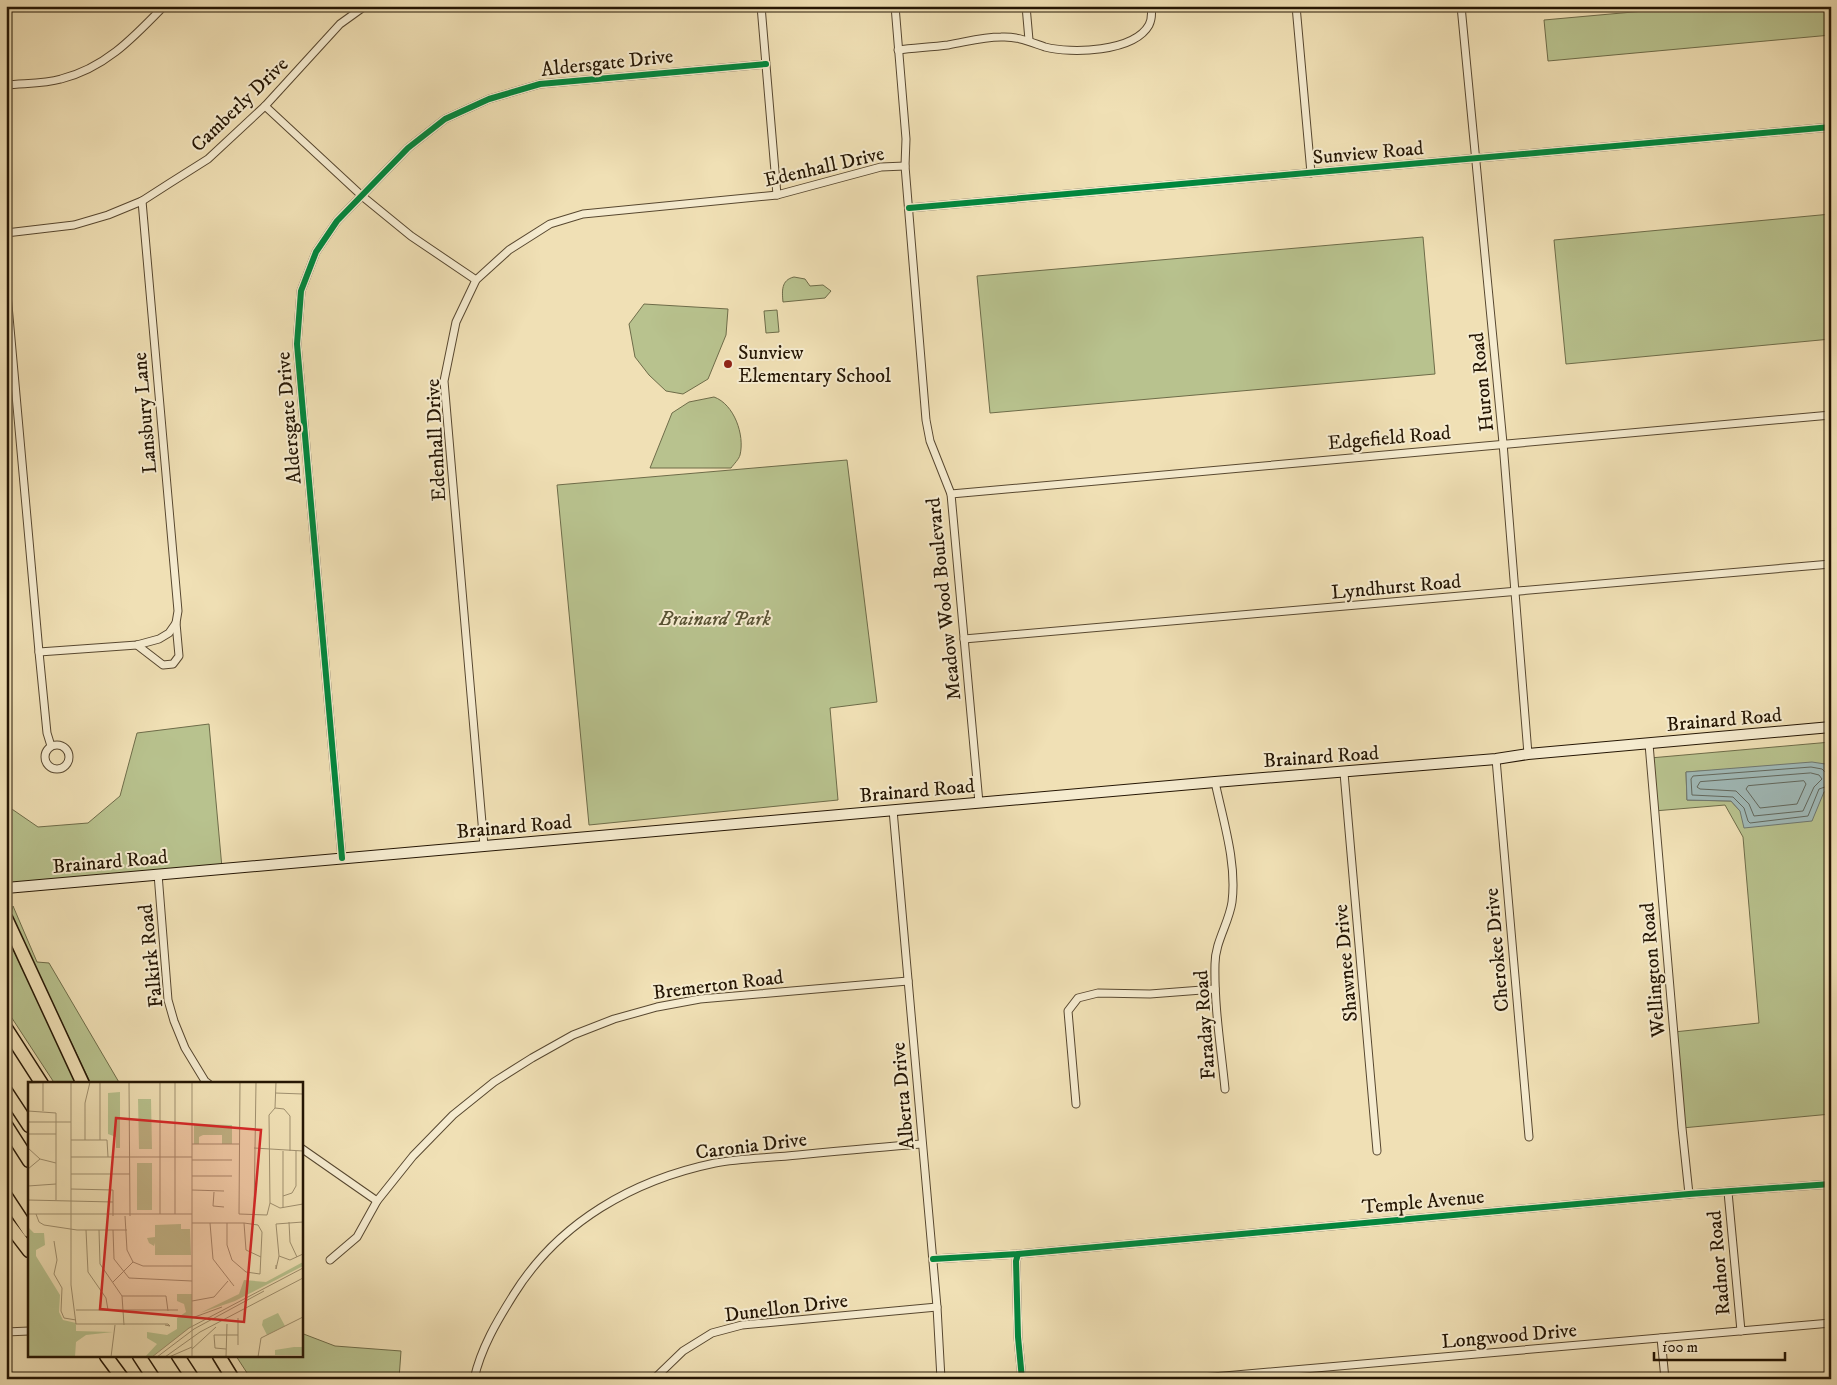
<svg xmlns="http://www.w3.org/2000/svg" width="1837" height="1385" viewBox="0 0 1837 1385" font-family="'IM FELL DW Pica',serif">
	<rect width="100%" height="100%" fill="#f0e0b5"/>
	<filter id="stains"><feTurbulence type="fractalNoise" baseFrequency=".004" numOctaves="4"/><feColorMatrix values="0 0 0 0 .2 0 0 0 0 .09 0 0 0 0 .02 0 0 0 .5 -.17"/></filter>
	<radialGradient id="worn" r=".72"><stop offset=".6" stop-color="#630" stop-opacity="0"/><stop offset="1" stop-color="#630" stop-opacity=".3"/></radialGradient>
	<g fill="#b8c28e" stroke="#6e6c49">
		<path d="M1656,6H1831V35L1548,61L1544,20L1655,10Z"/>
		<path d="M1831,214V339L1566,364L1554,240Z"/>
		<path d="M1423,237L1435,374L990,413L977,276Z"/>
		<path d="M794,277L805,279L810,286L823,285L831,291L825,298L783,302C782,291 781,280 794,277Z"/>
		<path d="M644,304L728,309L726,335L708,379L683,394L666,391L649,375L635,357L629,324Z"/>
		<path d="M777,310L779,332L766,333L764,311Z"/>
		<path d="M714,397C734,404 745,435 740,455C739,459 734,464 731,468H650L672,413L689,402Z"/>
		<path d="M847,460L877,702L830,708L838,800L589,825L557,485Z"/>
		<path d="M209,724L222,868L6,888V805L38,827L88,823L120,796L137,733Z"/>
		<path d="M1831,742V771L1825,764L1686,772L1687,800L1731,801L1740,811L1831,790V1114L1682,1128L1674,1032L1759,1023L1743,837L1725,805L1654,811L1650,758Z"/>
		<path d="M13,906L37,962L49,963L120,1084H91L11,916Z"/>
		<path d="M6,935L78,1084H55L6,1009Z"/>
		<path d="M301,1333L335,1346L401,1351L399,1379H251L236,1356H301Z"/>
	</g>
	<path fill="#a0bab9" stroke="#6f7871" d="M1812,762L1825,764L1831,771V790L1824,792L1812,821L1744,828L1740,811L1731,801L1687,800L1686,772Z"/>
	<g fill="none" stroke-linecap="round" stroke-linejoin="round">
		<g stroke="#62685e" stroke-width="1">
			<path d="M1811,773L1819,775L1822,779L1814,787L1803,811L1754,816L1749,804L1736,791L1700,789L1697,787L1700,782Z"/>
			<path d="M1831,774L1826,773L1822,769L1811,767L1693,776L1691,779L1692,795L1733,797L1744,808L1748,821L1750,823L1808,816L1819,789L1831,785"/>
			<path d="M1804,781L1806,784L1797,804L1760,808L1746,789L1748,786Z"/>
		</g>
		<defs>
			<g id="street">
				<path d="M761,6L777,195"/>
				<path d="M895,6L906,139L905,166L926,420L930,441L951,494L979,803"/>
				<path d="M1026,6L1029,40"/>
				<path d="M1296,6L1311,173"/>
				<path d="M1461,6L1503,443L1528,754"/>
				<path d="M898,50C915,48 932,47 948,45C966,42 982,37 1001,37C1017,36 1030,42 1045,47C1071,54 1134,52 1149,25C1152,19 1152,13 1151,6"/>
				<path d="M6,85C24,83 44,84 61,79C105,68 133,38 164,6"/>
				<path d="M265,106L362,196L411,236L476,280"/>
				<path d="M909,208L1831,127"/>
				<path d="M6,233L74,225L108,215L142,201L170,183L208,159L265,106L340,24L365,6"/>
				<path d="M6,283L39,652L47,733L51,746"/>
				<path d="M951,494L1831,415"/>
				<path d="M964,639L1831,564"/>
				<path d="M137,645L163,665L173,664L179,656L176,623"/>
				<path d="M39,652L137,645L159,639L169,633L176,623L178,611L142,201"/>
				<path d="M1649,744L1682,1128L1689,1194"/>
				<circle cx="57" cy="757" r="12"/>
				<path d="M1496,759L1529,1137"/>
				<path d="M1344,773L1377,1151"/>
				<path d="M1215,782C1223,820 1237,863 1232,902C1229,923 1215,942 1215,964C1214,1006 1221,1048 1225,1089"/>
				<path d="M893,810L937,1307L941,1379"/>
				<path d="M484,846L444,381L456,322L476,280L509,250L550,224L583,214L777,195L881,167L905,166"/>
				<path d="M342,858L297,344L301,291L316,252L337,221L408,148L445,119L489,99L540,84L766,64"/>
				<path d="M158,874L168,1000L174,1021L185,1048L205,1081L209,1084"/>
				<path d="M1076,1104L1068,1011L1078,998L1098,993L1150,994L1215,989"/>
				<path d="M301,1148L377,1201"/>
				<path d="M1728,1192L1741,1331"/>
				<path d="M1018,1254L1016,1261L1018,1337L1022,1379"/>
				<path d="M933,1259L1018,1254L1689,1194L1831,1184"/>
				<path d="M330,1260L357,1237L377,1201L413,1156L453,1115L494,1082L532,1058L573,1035L614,1019L657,1007L700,999L908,981"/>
				<path d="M6,1332L29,1331"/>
				<path d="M1661,1338L1665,1379"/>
				<path d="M474,1379C481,1348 497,1321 514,1294C559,1222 633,1180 715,1163C741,1158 770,1158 798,1155C839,1151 880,1147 922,1144"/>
				<path d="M654,1379L683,1351L712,1333L742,1325L937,1307"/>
				<path d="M1190,1379L1831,1323"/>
			</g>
			<path id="secondary" d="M6,888L1215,782L1496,759L1528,754L1831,727"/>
			<g id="highway">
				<path d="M6,918L83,1084"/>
				<path d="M6,1028L42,1084"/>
				<path d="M6,1091L29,1126"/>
				<path d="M6,1125L29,1161"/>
				<path d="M6,1196L29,1231"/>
				<path d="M6,1221L29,1251"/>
				<path d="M106,1356L123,1379"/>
				<path d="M139,1356L154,1379"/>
				<path d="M178,1356L193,1379"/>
				<path d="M219,1356L233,1379"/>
			</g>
		</defs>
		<use href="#street" stroke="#584830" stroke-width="9"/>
		<use href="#secondary" stroke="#251604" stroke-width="12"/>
		<use href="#highway" stroke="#251604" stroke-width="15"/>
		<use href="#street" stroke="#f5ebcf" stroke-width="7"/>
		<use href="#secondary" stroke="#f5ebcf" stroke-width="10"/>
		<use href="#highway" stroke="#f0e0b5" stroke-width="12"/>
		<defs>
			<g id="cycleway">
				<path d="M909,208L1831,127"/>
				<path d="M342,858L297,344L301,291L316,252L337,221L408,148L445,119L489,99L540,84L766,64"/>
				<path d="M1018,1254L1016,1261L1018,1337L1022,1379"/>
				<path d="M933,1259L1018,1254L1689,1194L1831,1184"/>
			</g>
		</defs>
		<use href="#cycleway" stroke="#f5ebcf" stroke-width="9"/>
		<use href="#cycleway" stroke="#00873e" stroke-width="6"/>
	</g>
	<circle fill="#8f2418" stroke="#f5ebcf" stroke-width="2" cx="728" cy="364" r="5"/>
	<g text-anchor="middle" stroke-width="4" stroke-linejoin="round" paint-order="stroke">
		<g font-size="20" fill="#251604" stroke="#f5ebcf">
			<text transform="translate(607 62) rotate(-6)" y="7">Aldersgate Drive</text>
			<text transform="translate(239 104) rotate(-44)" y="7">Camberly Drive</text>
			<text transform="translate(1368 152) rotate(-5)" y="7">Sunview Road</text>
			<text transform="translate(824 166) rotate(-13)" y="7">Edenhall Drive</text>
			<text transform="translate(1481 382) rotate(-96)" y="7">Huron Road</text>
			<text transform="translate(144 413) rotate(-95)" y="7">Lansbury Lane</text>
			<text transform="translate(288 418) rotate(-95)" y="7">Aldersgate Drive</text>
			<text transform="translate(1389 437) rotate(-5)" y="7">Edgefield Road</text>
			<text transform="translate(435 440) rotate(-93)" y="7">Edenhall Drive</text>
			<text transform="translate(1396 586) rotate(-5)" y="7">Lyndhurst Road</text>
			<text transform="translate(943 599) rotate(-96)" y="7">Meadow Wood Boulevard</text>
			<text transform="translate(1724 719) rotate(-5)" y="7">Brainard Road</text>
			<text transform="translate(1321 756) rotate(-4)" y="7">Brainard Road</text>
			<text transform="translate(917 790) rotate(-5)" y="7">Brainard Road</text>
			<text transform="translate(514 826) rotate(-5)" y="7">Brainard Road</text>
			<text transform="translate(110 861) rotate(-5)" y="7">Brainard Road</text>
			<text transform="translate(1496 950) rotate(-95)" y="7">Cherokee Drive</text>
			<text transform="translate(150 956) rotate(-96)" y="7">Falkirk Road</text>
			<text transform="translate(1345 963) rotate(-95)" y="7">Shawnee Drive</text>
			<text transform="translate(1652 970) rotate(-95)" y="7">Wellington Road</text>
			<text transform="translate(718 984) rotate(-7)" y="7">Bremerton Road</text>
			<text transform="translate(1204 1025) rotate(-94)" y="7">Faraday Road</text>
			<text transform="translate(902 1096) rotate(-95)" y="7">Alberta Drive</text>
			<text transform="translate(751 1145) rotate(-7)" y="7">Caronia Drive</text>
			<text transform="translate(1423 1201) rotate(-5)" y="7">Temple Avenue</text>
			<text transform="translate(1718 1263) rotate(-95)" y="7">Radnor Road</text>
			<text transform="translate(786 1307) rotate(-7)" y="7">Dunellon Drive</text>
			<text transform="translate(1509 1335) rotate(-5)" y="7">Longwood Drive</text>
		</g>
		<g font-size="20" fill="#251604" stroke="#f5ebcf" text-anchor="start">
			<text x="738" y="359">Sunview<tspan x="738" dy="23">Elementary School</tspan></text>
		</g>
		<g font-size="20" font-style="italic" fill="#585234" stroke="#f5ebcf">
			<text x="715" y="625">Brainard Park</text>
		</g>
	</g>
	<g transform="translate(28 1082)">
		<rect width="275" height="275" fill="#f0e0b5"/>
		<path d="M92,10V66H88V55L80,52V11ZM110,17H123L124,67H111ZM166,42L204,43V62H194V53H175L171,55V62H166ZM109,81H124V128H109ZM153,142V147H162L163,173H127V161L126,164L121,161L119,156L127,155V143ZM0,145L6,151H16L17,163L8,168V174L32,213L31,230L35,238L48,241V249L85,250L58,253L48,260L47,275H0ZM275,180V184L207,219L172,231L211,212L216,198L238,200ZM149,212H164V244L124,275H117L129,262L119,256V250L139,253L149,247V236L158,230L156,222L149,219ZM250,231L257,244L239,253L234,243L235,238ZM266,265H275V273H247V268Z" fill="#b8c28e"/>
		<path fill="none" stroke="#9f8f6e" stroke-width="1" d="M43,0V203L48,242H140L142,244L137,243M101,0L102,134M132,0V132M147,0V132M164,0V275M212,0L211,132L239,133L242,121M0,1L38,0M15,1V29M247,11L275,12M247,26L256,27L262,34V69M247,26L248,0M0,29L28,31V118M0,40H43M0,52H28M43,58H79L80,75M57,58V21L62,0M72,58V0M164,62H211M0,66L12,77L28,81M226,66L275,69M43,75H164M164,78H204M0,87L12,77M43,92H102M164,94H204M0,104L28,102M43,107L85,108V134M164,108L196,109M186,110L185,124L196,125M255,114L264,111L268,104V69M0,118L85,120M242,121L241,33L247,26M242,121L252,126L275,122M255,126V69M0,132H164M8,132L11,140L16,143L49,148H99M226,133L228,0M97,134L99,168L105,180L115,184H164M261,140L262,160L269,175M164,141H216L230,143L234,150L232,192L218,190L204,178L199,163V141M182,141L185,177L206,204M216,141L218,168L233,175M58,148L60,190L78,216L80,228M71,148L72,182L94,214L96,243M85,148L86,177L101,196L164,199M26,159L29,178L26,192L34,206L33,229L36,236L48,238M251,174L248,142L275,140M251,174L262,178L275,172M248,183V187L251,174M85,200L105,180M94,214H138L140,229M164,219L186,215L200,199M48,228H150M164,236L194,225M210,263V236M164,267L188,245M198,267L187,266L186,253H210M83,275L87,243M124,275L161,246L275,186M129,275L166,247L236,209M137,275L172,250L275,196M141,275L164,265M198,275L199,242M230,275L233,256L275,235"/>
		<path fill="#d62828" fill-opacity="0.15" stroke="#d62828" stroke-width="2.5" d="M88,36L233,48L216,240L72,227Z"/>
		<rect width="275" height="275" fill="none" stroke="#251604" stroke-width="2.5"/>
	</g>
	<rect width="1837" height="1385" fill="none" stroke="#f0e0b5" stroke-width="25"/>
	<rect x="8" y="8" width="1822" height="1370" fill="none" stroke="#251604" stroke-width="2.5"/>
	<rect x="12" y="12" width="1812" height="1360" fill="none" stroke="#251604"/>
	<path d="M1654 1352v8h131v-8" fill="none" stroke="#251604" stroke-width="2.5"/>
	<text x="1662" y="1352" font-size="15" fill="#251604" stroke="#f5ebcf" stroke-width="4" paint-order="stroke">100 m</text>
	<rect width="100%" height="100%" filter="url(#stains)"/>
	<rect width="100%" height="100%" fill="url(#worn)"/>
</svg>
